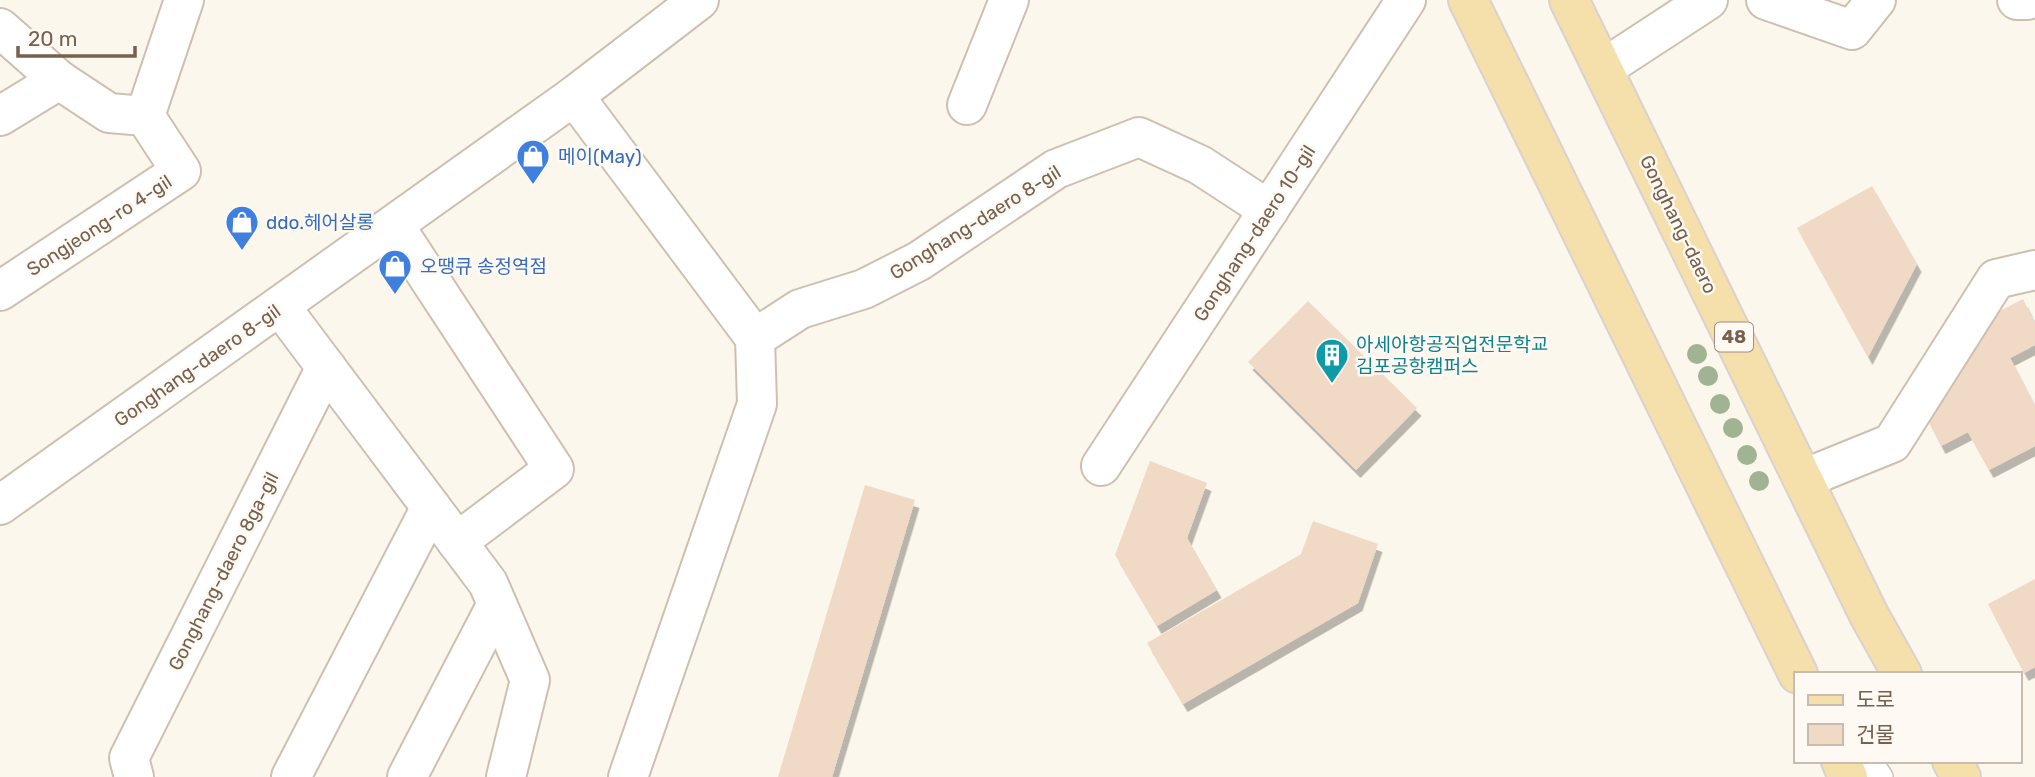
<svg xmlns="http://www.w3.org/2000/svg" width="2035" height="777" viewBox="0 0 2035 777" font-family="Rubik,'Noto Sans KR',sans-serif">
	<defs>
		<filter id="shadow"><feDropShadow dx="4.5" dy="8" stdDeviation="0" flood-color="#0004"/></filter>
	</defs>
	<rect width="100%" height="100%" fill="#fcf7ec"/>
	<g fill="#f0d9c5" filter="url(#shadow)">
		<path d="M1872,186L1917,264L1868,357L1797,228Z"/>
		<path d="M2023,299L2035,323V345L2010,358L2035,406V446L1989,470L1968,432L1941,446L1922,409L1986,318Z"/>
		<path d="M1308,301L1417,408L1356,470L1248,362Z"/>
		<path d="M1150,461L1207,483L1187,538L1217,590L1157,626L1115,555Z"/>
		<path d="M865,485L915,500L832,777H778Z"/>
		<path d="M1313,521L1378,544L1358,603L1183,704L1147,643L1301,554Z"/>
		<path d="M2035,579V667L2024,673L1988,604Z"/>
	</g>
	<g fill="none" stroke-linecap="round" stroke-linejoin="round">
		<defs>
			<path id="service" d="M1870,761L1881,777"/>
			<g id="minor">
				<path d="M1766,0L1852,30L1876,0"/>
				<path d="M2017,0H2027"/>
				<path d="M0,28L59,80"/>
				<path d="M1604,68L1708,0"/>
				<path d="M574,96L755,338L757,404L628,777"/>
				<path d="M967,105L1009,0"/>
				<path d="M0,116L59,80L109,113L145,116L181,171L0,291"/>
				<path d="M145,116L184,0"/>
				<path d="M394,225L554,469L457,542"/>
				<path d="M280,306L488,583L530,680L506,777"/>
				<path d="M755,338L800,309L864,289L919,261L1056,169L1139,137L1200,165L1269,210"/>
				<path d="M1101,466L1406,0"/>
				<path d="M1803,479L1892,443L1996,279L2035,270"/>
				<path d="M0,505L574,96L699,0"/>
				<path d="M134,777L129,758L326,367"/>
				<path d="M291,777L431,507"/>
				<path d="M407,777L497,604"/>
			</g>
			<g id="primary">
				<path d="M1468,0L1798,674"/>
				<path d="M1569,0L1869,615L1902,674"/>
				<path d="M1841,761L1848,777"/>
				<path d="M1952,761L1961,777"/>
			</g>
		</defs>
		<use href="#service" stroke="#cec0b1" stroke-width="26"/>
		<use href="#minor" stroke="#cec0b1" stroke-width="42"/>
		<use href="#primary" stroke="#d9d2ce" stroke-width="42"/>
		<use href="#service" stroke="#fff" stroke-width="23"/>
		<use href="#minor" stroke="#fff" stroke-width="38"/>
		<use href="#primary" stroke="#f5dfaa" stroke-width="38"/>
	</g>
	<g fill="#a0b392">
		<circle cx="1697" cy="354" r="10"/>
		<circle cx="1708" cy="376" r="10"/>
		<circle cx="1720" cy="404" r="10"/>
		<circle cx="1733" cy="428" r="10"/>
		<circle cx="1747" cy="455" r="10"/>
		<circle cx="1759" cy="481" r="10"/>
	</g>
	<defs>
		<symbol id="shop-pin" viewBox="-11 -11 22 30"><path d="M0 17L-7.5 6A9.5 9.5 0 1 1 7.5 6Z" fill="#3f7fe0" stroke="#fefaf3"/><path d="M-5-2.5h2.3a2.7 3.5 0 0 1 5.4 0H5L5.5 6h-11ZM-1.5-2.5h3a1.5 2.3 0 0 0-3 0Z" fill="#fff"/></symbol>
		<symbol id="building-pin" viewBox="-11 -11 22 30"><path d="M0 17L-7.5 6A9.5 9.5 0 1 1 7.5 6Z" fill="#0f9aa8" stroke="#fefaf3"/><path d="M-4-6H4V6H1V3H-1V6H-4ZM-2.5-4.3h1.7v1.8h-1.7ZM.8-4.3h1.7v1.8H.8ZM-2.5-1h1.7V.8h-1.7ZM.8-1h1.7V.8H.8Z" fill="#fff"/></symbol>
	</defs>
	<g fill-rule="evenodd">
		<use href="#shop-pin" x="514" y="137" width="38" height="52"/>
		<use href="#shop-pin" x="223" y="203" width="38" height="52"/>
		<use href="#shop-pin" x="376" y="247" width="38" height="52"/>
		<use href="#building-pin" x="1313" y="336" width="38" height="52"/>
	</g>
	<g text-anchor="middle" stroke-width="5" stroke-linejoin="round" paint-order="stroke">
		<rect fill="#fefaf3" stroke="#9f8e80" stroke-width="2" x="1715" y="322.5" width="38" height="29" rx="5"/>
		<g font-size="18" font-weight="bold" fill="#76604f">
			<text x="1734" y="343">48</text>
		</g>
		<g font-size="19" fill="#366cbe" stroke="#fefaf3" text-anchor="start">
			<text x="558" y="163">메이(May)</text>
			<text x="266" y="229">ddo.헤어살롱</text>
			<text x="420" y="273">오땡큐 송정역점</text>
		</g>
		<g font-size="19" fill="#76604f" stroke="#fefaf3">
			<text transform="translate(975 222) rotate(-32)" y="7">Gonghang-daero 8-gil</text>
			<text transform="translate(1679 224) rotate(64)" y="7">Gonghang-daero</text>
			<text transform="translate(99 225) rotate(-33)" y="7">Songjeong-ro 4-gil</text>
			<text transform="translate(1254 233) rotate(-57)" y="7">Gonghang-daero 10-gil</text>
			<text transform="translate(197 365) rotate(-35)" y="7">Gonghang-daero 8-gil</text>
			<text transform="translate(223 571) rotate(-63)" y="7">Gonghang-daero 8ga-gil</text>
		</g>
		<g font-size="19" fill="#0d838f" stroke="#fefaf3" text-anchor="start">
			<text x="1356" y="351">아세아항공직업전문학교<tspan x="1356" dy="22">김포공항캠퍼스</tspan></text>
		</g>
	</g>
	<rect x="1794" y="672" width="228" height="91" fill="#fefaf3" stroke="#c8bcb1" stroke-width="2"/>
	<rect x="1808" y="695" width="35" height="10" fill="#f5dfaa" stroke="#c8bcb1" stroke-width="2"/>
	<text x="1856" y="707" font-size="21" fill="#76604f">도로</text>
	<rect x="1808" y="724" width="35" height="21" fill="#f0d9c5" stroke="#c8bcb1" stroke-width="2"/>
	<text x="1856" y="742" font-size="21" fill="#76604f">건물</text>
	<path d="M18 46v10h117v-10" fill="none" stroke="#76604f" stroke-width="3.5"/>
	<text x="28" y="46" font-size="21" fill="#76604f" stroke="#fefaf3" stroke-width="5" paint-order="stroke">20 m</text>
</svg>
